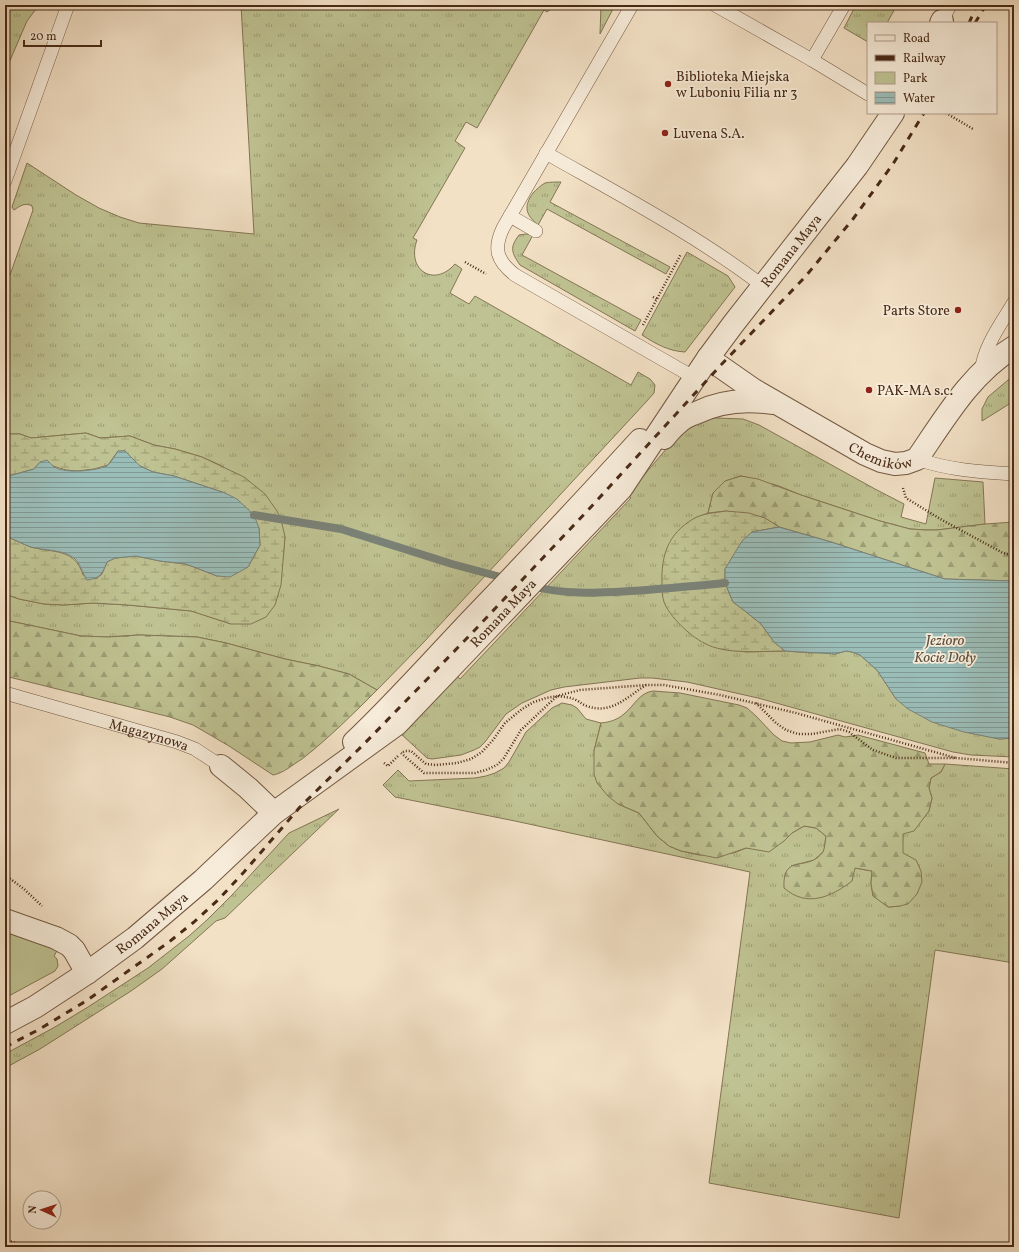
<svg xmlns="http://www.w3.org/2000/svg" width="1019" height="1252" viewBox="0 0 1019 1252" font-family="Vollkorn,serif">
	<defs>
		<pattern id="grass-tufts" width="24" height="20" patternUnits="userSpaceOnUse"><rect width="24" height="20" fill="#bfc292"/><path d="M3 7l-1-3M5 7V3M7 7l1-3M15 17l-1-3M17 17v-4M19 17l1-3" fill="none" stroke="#9d9e76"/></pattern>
		<pattern id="forest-firs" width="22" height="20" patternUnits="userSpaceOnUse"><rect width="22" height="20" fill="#bfc292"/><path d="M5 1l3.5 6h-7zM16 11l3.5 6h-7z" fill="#9d9e76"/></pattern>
		<pattern id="wetland-marsh" width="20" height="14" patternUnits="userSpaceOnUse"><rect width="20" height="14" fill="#bfc292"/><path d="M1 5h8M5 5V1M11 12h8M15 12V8" fill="none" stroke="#9d9e76"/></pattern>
		<pattern id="water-rules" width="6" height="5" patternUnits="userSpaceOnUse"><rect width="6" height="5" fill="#9bbdb8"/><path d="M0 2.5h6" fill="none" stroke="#809a95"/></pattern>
	</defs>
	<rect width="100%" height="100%" fill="#f3e1c6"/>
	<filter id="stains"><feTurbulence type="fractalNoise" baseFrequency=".005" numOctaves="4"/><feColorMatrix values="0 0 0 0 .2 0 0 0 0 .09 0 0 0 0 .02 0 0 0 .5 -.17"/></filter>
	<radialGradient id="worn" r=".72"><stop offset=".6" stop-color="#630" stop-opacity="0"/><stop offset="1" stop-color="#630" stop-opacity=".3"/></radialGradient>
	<g fill="url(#grass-tufts)" stroke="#847654">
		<path d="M5,5H39L27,21L5,72Z"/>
		<path d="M241,5H556L547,12L544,10L477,128L466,122L455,141L465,148L413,238L417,240C406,270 434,288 455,264L462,269L450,293L469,304L475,296L631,385L638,372L650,379L655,385L654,393L646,402L423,643L377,690L349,674L319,666L285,659L226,643L197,637L140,635L108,637L81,636L5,620V594L19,599L44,604L64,605L93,603L128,605L192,611L231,624L283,558L285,537L222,466L202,457L175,449L154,445L130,436L100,438L86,433L31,438L20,434H5V289L33,210L32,206C25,202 20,206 14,210L12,207L27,163L76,195L99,208L120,217L139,223L254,234Z"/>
		<path d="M601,5H615L600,34Z"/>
		<path d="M856,5H897L887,23H868V42L844,28Z"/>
		<path d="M561,182L550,202L670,267L666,274L547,209L538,225C526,215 523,207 533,193C536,190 541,185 545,183C549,182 556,182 561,182Z"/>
		<path d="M526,234L533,235L522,255L641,320L635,331L520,265C512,253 509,248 519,235Z"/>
		<path d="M687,252L728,276L735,287L685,352C668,351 656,344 642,335Z"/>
		<path d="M1014,375V401L982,421V409L988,397Z"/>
		<path d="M716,418L743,419L759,425L875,489L904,504L901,517L926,524L935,478L983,482L985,524L937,530H926L910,529L880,521L801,495L779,486L741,476L725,481L713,493L708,513L695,518L723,649L747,652L785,651L811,653L823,652L835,654L846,651L852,652L860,655L877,670L896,699L999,739L1014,738V757L971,755L953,752L758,698L687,682L652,678H640L564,687L551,690L522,703L506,714L485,742L480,747L474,750L461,755L432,759L427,758L400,733L456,675L460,679L631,498L627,495C637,484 646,472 656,461C672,442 689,422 716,418Z"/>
		<path d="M562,703L572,705L577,708L586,719L601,723L594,751L618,804L639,813L657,836L669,846L681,851L699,855L734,853L746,848L784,841L792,833L804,826L816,828L826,836L824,851L814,860L791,866L855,868L872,871L871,883L873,896L889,907L900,906L903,833L922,820L929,811L932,798L929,788L931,778L941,772L945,764L1014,769V963L935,950L899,1218L709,1183L750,872L515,821L395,797L383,785L398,770L409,781L475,778L486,776L495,773L504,768L509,762L526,732L552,708Z"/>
		<path d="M339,809L225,918L216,921L162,969L131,991L40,1049L5,1068V1054L55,1027L88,1007L148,968L189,936L207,920L232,895L289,833Z"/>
	</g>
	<g fill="url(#forest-firs)" stroke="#847654">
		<path d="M741,476L758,479L801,495L880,521L910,529L926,530H937L985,524L1014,522V581L945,579L831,542L779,527L765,518L726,511L708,513L713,493L725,481Z"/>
		<path d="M5,620L81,636L108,637L140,635L197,637L226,643L285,659L319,666L349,674L377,690C353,714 329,738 302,759C292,765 284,773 273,775L229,746L212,736L193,725L170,717L5,676Z"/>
		<path d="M653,691L680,693L739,705L747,708L756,716L774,735L782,741L791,743L810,742L838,735L845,737L858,735L925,753L929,764H945L941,772L931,778L929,788L932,798L929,811L914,831L903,834V853L916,860L921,871L922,882L917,894L908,904L900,906L888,907L873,896L871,883L872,871L855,868L852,881C831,897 807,908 784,888C782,852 808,873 823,852C825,848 825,841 826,836L816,828L804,826L792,833L784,841L769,852L746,848L717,858L681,851L669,846L657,836L639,813L618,804L608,796L597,783L594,774V751L601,723C610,722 617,720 624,714C635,705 639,693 653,691Z"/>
	</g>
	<g fill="url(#wetland-marsh)" stroke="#847654">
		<path d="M86,433L100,438L130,436L154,445L175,449L202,457L244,477L265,494L277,511L281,519L285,537L281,585L275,605L266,617L251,624H231L191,611L128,605L93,603L64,605L44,604L19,599L5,594V536C14,539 22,544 31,547C53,553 75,548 83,575L96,579L102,574L107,562L115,558L136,556L160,561L186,564L217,576L248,567L260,545L259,528L225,493L174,476L153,472L140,466L125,451H118L108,465L94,469L77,471L66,470L40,462L34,469L5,477V434H20L31,438Z"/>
		<path d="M726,511L749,513L765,518L779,527L752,532L725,569V583L733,602L745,611L761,624L774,642L785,651C761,651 725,655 704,643C690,636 669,616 664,602C662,596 662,589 662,584C661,555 668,534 693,519C703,513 715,513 726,511Z"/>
	</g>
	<path fill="#bfc292" stroke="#847654" d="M5,931L58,949L54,956L57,959L58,966L55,971L5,998Z"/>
	<g fill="url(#water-rules)" stroke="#7a8277">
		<path d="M118,451H125L140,466L153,472L174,476L225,493L237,499L254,515L259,528L260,545L248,567L230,577L217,576L186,564L160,561L136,556L115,558L107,562C102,574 101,578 87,580C82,573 81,564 74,558C62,549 45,551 31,547C22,544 14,539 5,536V477L34,469L40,462L47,460C49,462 52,465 54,467C65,474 95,471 107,466C111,463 115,455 118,451Z"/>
		<path d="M779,527L831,542L945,579L1014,581V738L999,739L964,732L932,722L908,709L896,699L877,670L860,655L852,652L846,651L835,654L785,651L774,642L761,624L745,611L733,602L725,583V569L742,541L752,532Z"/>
	</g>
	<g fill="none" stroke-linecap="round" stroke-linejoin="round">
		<g stroke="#7a8277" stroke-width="8">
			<path d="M254,515L341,529L452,564L508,579"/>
			<path d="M531,586C566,595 595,593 631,591C662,589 694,586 725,583"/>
		</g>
		<defs>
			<g id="lane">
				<path d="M632,5L503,228C493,249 497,261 515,275L695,378"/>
				<path d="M715,5L812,60L868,94"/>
				<path d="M942,21L950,5"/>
				<path d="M812,60L844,5"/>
				<path d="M546,153C620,195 696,235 763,286"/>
				<path d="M5,181L68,5"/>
				<path d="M510,216L536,231"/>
				<path d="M981,372C984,346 1001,324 1014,302"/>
				<path d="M917,459C949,470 980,472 1014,474"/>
				<path id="s1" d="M5,693L177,742L195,749L221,766"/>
			</g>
			<g id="street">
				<path d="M941,23L942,21"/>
				<path id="s2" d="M708,358L754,390L865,454L881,461L895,464L906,463L917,459C945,418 971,373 1014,347"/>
				<path d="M664,438C668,433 672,428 677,424C682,419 689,415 696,413C720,401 746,399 772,403"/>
				<path d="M354,742C396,702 434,659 474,617C530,559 585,500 640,440"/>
				<path d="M221,766L248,788L274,813"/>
				<path d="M5,920L56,938L69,945L74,950L87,973"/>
				<path id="s3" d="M5,1023L35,1007L87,973L135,938L203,880L274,813L397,724L621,489L708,358L734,323L857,166L893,113"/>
			</g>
		</defs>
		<use href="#lane" stroke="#745842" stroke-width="14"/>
		<use href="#street" stroke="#745842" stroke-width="24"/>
		<g stroke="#492a16" stroke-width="2.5" stroke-dasharray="1 2" stroke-linecap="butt">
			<path d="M593,5L597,7"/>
			<path d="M946,113L973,129"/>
			<path d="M465,262L486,274"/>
			<path d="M653,297L657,299"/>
			<path d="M643,325L681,254"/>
			<path d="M903,488L906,498L942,520L1003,553L1014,556"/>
			<path d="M756,703L776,723L786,730L798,734H812L840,729L849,732L873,750L896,758H956L1014,763"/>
			<path d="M403,752L405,751H411L426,764L436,765L457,763L471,759L482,752L493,740L505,723L522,709L534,702L546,698L557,696L580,690L646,685H664L720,695L796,713L956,758"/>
			<path d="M401,753L424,773H475L486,770L497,765L504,758L521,730L557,696C564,697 570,697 576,700C580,702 583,705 587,706C611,715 627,697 646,685"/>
			<path d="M384,763L388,766L399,755"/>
			<path d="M5,875L24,889L42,906"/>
			<path d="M5,1240L33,1247"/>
		</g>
		<use href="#lane" stroke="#f7ecda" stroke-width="13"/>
		<use href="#street" stroke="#f7ecda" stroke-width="22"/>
		<g stroke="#492a16" stroke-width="3" stroke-dasharray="7 7" stroke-linecap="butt">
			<path d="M969,23L977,5"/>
			<path d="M975,23L986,5"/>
			<path d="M5,1047L38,1030L86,1001L169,942L194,922L219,899L244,872L300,807L365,743L472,633L590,508L720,366L805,277L853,219L893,164L924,113"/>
		</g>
	</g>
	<g fill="#8f2418" stroke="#f7ecda" stroke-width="1.5">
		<circle cx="668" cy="84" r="4"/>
		<circle cx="665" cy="133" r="4"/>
		<circle cx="958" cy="310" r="4"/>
		<circle cx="869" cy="390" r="4"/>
	</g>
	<g text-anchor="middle" stroke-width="3.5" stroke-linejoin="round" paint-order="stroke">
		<g font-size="14" fill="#492a16" stroke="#f7ecda" text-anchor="start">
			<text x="676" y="81">Biblioteka Miejska<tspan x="676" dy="16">w Luboniu Filia nr 3</tspan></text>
			<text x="673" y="138">Luvena S.A.</text>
			<text x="950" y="315" text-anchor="end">Parts Store</text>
			<text x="877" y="395">PAK-MA s.c.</text>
		</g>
		<g font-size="14" fill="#492a16" stroke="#f7ecda">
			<text dy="5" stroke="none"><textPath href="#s3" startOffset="1112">Romana Maya</textPath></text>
			<text dy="5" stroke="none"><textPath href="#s2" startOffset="200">Chemików</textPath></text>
			<text dy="5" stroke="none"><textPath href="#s3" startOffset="648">Romana Maya</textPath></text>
			<text dy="5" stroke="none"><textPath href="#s1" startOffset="150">Magazynowa</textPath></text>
			<text dy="5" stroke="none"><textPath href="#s3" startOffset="178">Romana Maya</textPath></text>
		</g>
		<g font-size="15" font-style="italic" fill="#5e4f3e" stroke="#f7ecda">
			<text x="945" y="645">Jezioro<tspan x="945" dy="17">Kocie Doły</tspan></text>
		</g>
	</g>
	<rect width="1019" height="1252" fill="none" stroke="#f3e1c6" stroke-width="20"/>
	<rect x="6" y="6" width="1007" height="1240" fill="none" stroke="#492a16" stroke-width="2"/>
	<rect x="10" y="10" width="999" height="1232" fill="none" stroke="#492a16"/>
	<rect x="867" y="22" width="130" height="92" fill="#f7ecda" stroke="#b19e8c"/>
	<rect x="875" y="35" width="20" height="6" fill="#f7ecda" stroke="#b19e8c"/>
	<text x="903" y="42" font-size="12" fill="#492a16">Road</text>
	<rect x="875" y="55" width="20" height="6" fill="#492a16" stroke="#b19e8c"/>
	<text x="903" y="62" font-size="12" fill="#492a16">Railway</text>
	<rect x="875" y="72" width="20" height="12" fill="#bfc292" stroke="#b19e8c"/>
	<text x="903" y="82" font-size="12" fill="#492a16">Park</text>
	<rect x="875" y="92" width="20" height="12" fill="url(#water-rules)" stroke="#b19e8c"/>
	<text x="903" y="102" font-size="12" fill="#492a16">Water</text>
	<g transform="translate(42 1210) rotate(273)"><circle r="19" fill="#f7ecda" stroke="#b19e8c"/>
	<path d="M0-3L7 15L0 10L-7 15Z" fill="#8f2418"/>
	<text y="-6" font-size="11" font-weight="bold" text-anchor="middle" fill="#492a16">N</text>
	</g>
	<path d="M24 40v6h77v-6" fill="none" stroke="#492a16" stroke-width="2"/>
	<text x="30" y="40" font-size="12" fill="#492a16" stroke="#f7ecda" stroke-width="3" paint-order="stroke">20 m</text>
	<rect width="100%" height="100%" filter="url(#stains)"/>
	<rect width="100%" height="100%" fill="url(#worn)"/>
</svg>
